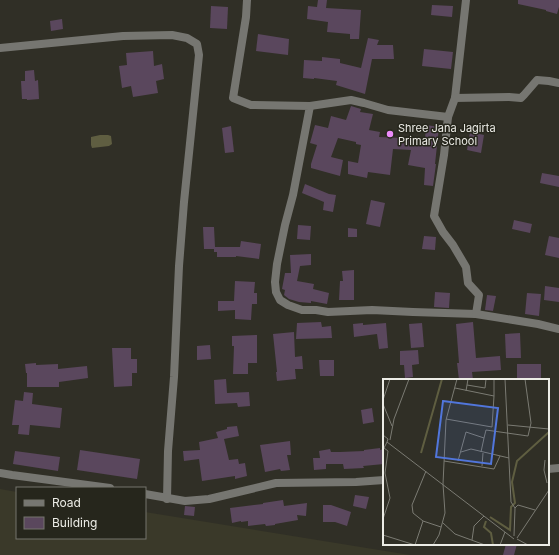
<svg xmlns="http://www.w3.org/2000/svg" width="559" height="555" viewBox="0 0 559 555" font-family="Inter,sans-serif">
	<rect width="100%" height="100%" fill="#302f26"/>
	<path fill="#3a3929" d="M0,489L17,492V538H145V512L410,555H0Z"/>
	<path fill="#5f5e41" d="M108,135L111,136L112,144L109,146L92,148L91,145V137L100,135Z"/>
	<g fill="#5a475d">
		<path d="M318,0H327L326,8L361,10L359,39H350V34L327,32L328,22L307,19L308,6L317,7Z"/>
		<path d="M518,0H559V7L557,14L546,11V10L518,4Z"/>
		<path d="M432,5L453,6L452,17L431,15Z"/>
		<path d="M211,6L228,7L227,29L210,28Z"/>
		<path d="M62,19L63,29L51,31L50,21Z"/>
		<path d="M258,34L289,39L288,55L256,51Z"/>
		<path d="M368,38L379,40L377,45H393L394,59H372L365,94L336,85L337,81L314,78V79L303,78L304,60L322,61V57L340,59V63L361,68Z"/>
		<path d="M424,49L453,52L451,69L422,66Z"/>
		<path d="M153,51L154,66L162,64L164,79L156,81L158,93L133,97L131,86L122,88L119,66L127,65L126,53Z"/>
		<path d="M34,70L35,81L38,80L39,99L27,100V99H22L21,81H25V71Z"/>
		<path d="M351,106L361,109L360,112L373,114L369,130L380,132L379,137L425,139L426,125L439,127L435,164H436L433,186L424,185L425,168L408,165L411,150L393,149L390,175L368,172L367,178L348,174V161L358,163L361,145L356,144V142L338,138L331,157L343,160L340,176L311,168V164L317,145L310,143L315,125L328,128L331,116L346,120Z"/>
		<path d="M231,126L234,152L225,153L222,128Z"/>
		<path d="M470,132L484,135L481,153L467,150Z"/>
		<path d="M542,173L559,176V187L540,183Z"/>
		<path d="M305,184L329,194L336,195L333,212L323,210L324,202L302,193Z"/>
		<path d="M371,200L385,203L380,227L366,224Z"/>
		<path d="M514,220L532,224L530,233L512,229Z"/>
		<path d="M298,225L311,226L310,240L297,239Z"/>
		<path d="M203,227H214L215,247H240L241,241L261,244L259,259L236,256V257H217V252H214V249H204Z"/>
		<path d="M348,228L357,229V237H348Z"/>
		<path d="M424,236L436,237L435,250L422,249Z"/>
		<path d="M549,236L559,238V258L545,255Z"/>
		<path d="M311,254V265L300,266L297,281L314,284L313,289L329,293L327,304L311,301V303L299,302L289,299L284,295L285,290L282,289L285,273H291L290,255Z"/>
		<path d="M354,270V300H339L340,281H343L342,271Z"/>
		<path d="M235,281L255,282L254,293H257V304H252L251,320L235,319V310L218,311V301H234Z"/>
		<path d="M545,286L559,288V302L544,300Z"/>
		<path d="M435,292L450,293L449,308L434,307Z"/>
		<path d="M527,293L541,294L539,316L525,314Z"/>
		<path d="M487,295L496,296L493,311L485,310Z"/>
		<path d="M321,322L322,327L331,326L332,338L296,339L297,323Z"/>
		<path d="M473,322L476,358L500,356L501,370L472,372L473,380H459L457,363H459L456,324Z"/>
		<path d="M363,323V325L386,323L388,348L379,349L377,334L354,337L353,324Z"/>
		<path d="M422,323L424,347L411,348L409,324Z"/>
		<path d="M294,332L295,357L302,356L303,369H295L296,379L277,381L276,372H277L273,334Z"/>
		<path d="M520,333L521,358H506L505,334Z"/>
		<path d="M257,335V363H248V374H233L234,346H232V336Z"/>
		<path d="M210,345L211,359L197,360V346Z"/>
		<path d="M112,348H131V359H137V373H132V386L114,387Z"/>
		<path d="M418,350L419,364L412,365L413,377L405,378L404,365H400V351Z"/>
		<path d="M319,360H334V376H320Z"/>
		<path d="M36,363V365L58,364V369L87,366L88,378L59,382V387H27V373H26L25,364Z"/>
		<path d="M517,364H541V379L517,380Z"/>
		<path d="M226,379L227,393L249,392L250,406L238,407L237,403L215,404L214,380Z"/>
		<path d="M24,392L33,393L32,404L62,408L60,428L30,425L29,435L18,434L19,425H12L15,400L23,401Z"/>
		<path d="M372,408L374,422L363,424L361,410Z"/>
		<path d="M237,426L239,436L224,439L229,460L238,459L239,464L245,463L247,476L235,479V476L202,481L199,459L184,461L183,451L200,450L199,442L218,438L216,432L227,429V427Z"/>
		<path d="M290,441L291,455H287L290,470L281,471L280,469L265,472L260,445Z"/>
		<path d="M380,448V450L384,449V464L363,466L364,468L344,469L343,464H326V469L314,470L313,458H320L319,451L330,449L331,452H340L364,451V450Z"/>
		<path d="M80,450L140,459L137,479L77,470Z"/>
		<path d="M15,451L60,457L58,471L13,464Z"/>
		<path d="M355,495L369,497L366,509L353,506Z"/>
		<path d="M283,500L284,506L307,503L306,516L297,515L298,520L275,524V525L266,526L265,524L248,526V521L241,522V521L232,523L230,508L263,504V503Z"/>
		<path d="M323,505H331L351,512L347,526L335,522H323Z"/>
		<path d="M185,506L195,507L194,516L184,515Z"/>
		<path d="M506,544H517L514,555H503Z"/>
	</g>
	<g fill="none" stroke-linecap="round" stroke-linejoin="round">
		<g stroke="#767671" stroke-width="8">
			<path d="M247,0L246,17L233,98L251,105L310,106L293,195L285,225L277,264L275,282L276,292L280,300L288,305L302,310H316L328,312L372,310L413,312L476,314L538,324L559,329"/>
			<path d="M466,0L455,98L448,117L444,155L434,216L443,232L453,245L466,267L468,283L479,295L476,314"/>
			<path d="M0,48L123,36L172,35L187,38L197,44L199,55L184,202L179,266L174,377L168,451L167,499"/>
			<path d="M455,98L509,97L521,98L524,95L537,80L549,81L559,83"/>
			<path d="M310,106L351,100L364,103L388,110L448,117"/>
			<path d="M548,469L559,468"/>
			<path d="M0,473L12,475L110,488"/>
			<path d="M145,494L185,501L209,499L276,483L356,482L384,480"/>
		</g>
	</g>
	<circle fill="#ec8cfa" stroke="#26261c" stroke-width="1.5" cx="390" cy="134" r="4"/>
	<g text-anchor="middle" stroke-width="3" stroke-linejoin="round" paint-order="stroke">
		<g font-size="11" fill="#ecece6" stroke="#26261c" text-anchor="start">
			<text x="398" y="132">Shree Jana Jagirta<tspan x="398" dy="13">Primary School</tspan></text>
		</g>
	</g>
	<g transform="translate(383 379)">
		<rect width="166" height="166" fill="#302f26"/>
		<path fill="none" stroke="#5f5e41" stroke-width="2" d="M38,74L59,0M107,138L127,151L128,128L132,124L129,103L134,82L166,53M103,142L101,148L108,154L110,166"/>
		<path fill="none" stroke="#7b7b73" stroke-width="1" d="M122,0L128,123L132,129L131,157M84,6L102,9L103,0M72,9L111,17V0M83,12L85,0M0,21L7,0M0,25L9,47M63,40L109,48L111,17M125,46L166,50M0,56L5,60L4,63L131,160M7,61L11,40L26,0M78,73L88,70L126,79M98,73L101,59M162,81L161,91L164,104M61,82L111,90L117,77M75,82L83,53L101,59L103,51L145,57L148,44L142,0M99,87L100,74M132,129L135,126L152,131M0,140L7,119L2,94L5,72L1,69L4,63M40,142L58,148M60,144L72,155L102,166M0,156L32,166M134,159L166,111M134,160L145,166M89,161L91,147L101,137M32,166L40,142L30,134L29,126L43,92M50,166L56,156L62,134L60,105L63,41L74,0M117,166L122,153"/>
		<path fill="#5176dc" fill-opacity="0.15" stroke="#5176dc" stroke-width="2" d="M60,22L115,29L108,85L53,78Z"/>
		<rect width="166" height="166" fill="none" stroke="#ecece6" stroke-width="2"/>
	</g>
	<rect x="16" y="487" width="130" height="52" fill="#26261c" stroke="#75756d"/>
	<rect x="24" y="500" width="20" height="6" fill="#767671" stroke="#75756d"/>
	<text x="52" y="507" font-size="12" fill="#ecece6">Road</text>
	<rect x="24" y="517" width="20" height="12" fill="#5a475d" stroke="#75756d"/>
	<text x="52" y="527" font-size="12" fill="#ecece6">Building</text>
</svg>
